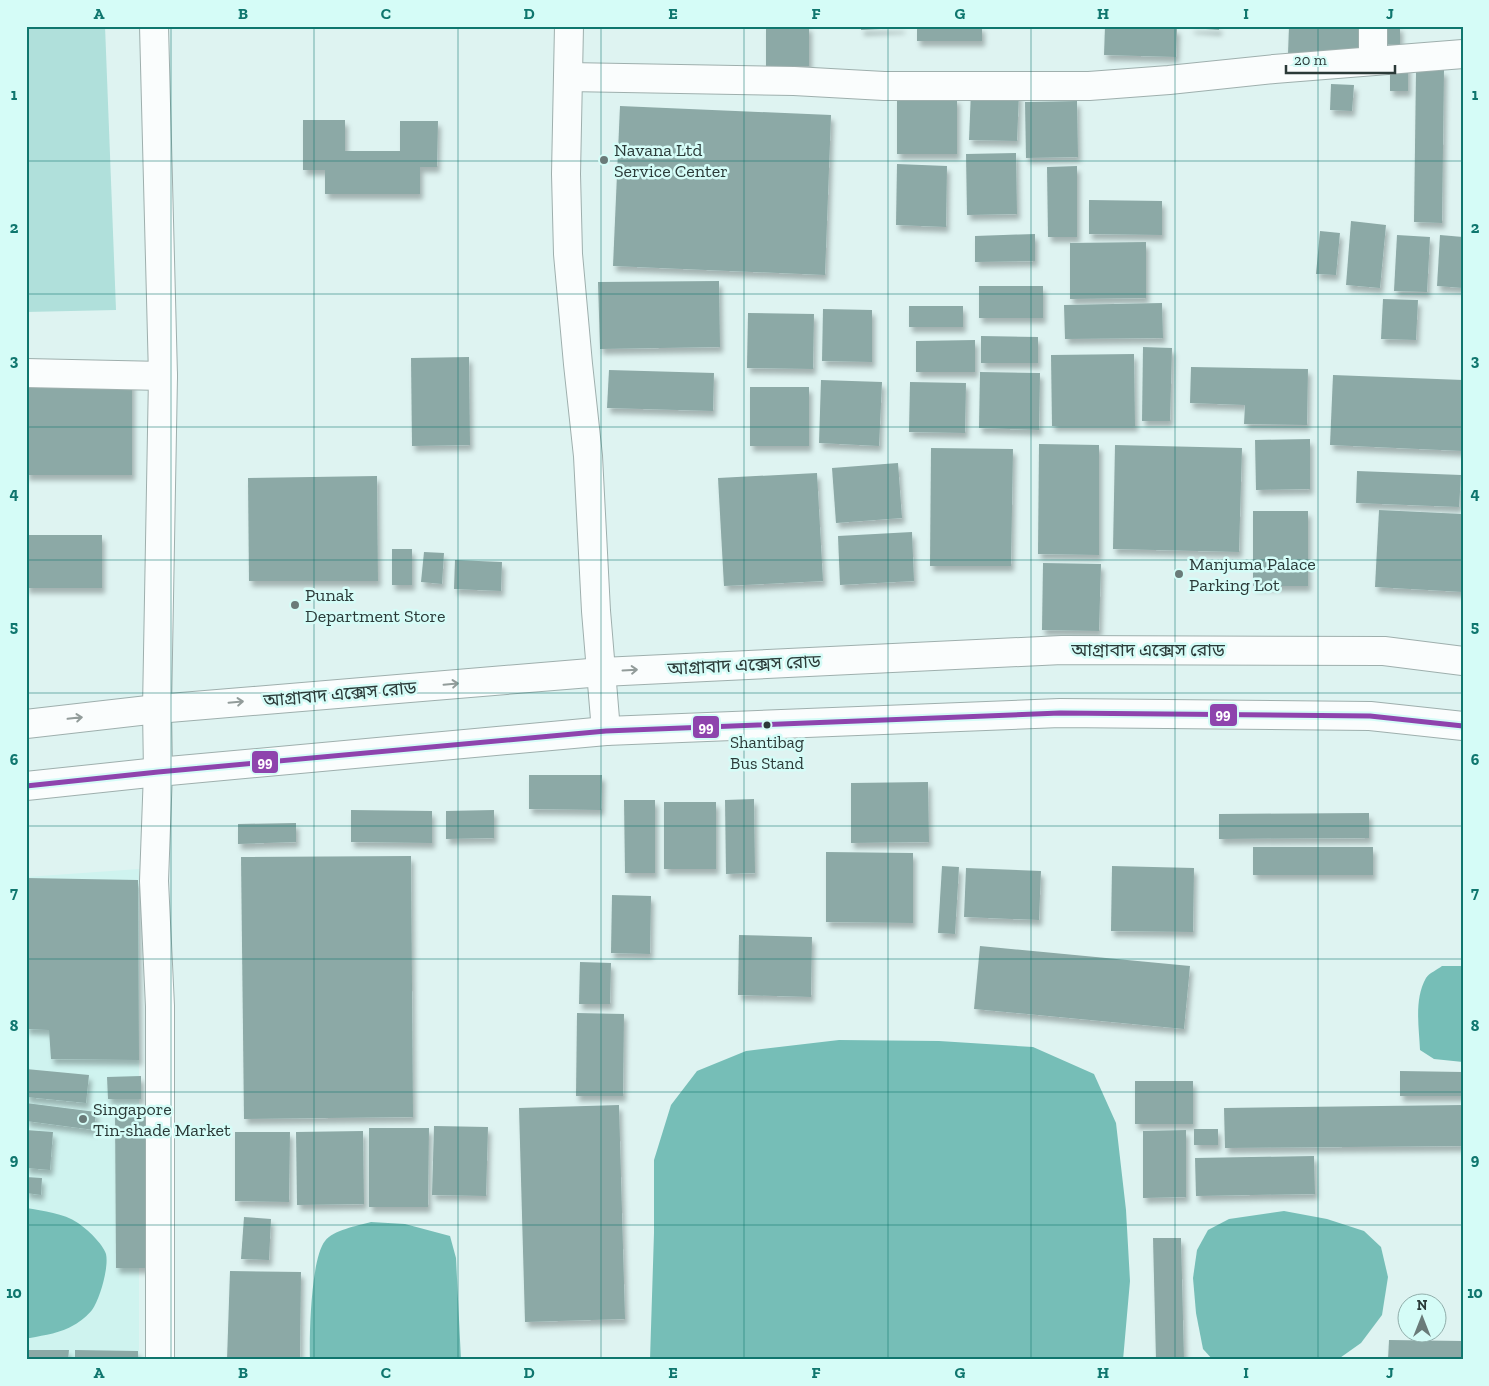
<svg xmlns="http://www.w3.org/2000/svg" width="1489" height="1386" viewBox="0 0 1489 1386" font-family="'Zilla Slab','Noto Sans Bengali',serif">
	<defs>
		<filter id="shadow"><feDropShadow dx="3" dy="5.5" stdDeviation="2.5" flood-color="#0004"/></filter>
	</defs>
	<rect width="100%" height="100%" fill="#def3f1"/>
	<path fill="#cff3ef" d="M139,869V1360H26V877Z"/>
	<path fill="#b0e0db" d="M26,26H105L116,310L26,312Z"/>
	<g fill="#76beb7">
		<path d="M1442,966H1463V1062L1434,1059L1420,1050C1419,1027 1414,999 1426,978C1429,973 1437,970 1442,966Z"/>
		<path d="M839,1040L939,1041L1033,1047L1094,1074L1116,1123L1126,1210L1130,1281L1123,1360H650L654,1233V1160L671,1105L697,1071L746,1051Z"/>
		<path d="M26,1208C44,1211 63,1213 78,1223C87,1229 103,1244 106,1254C109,1267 100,1299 92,1310C88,1315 80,1322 74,1325C61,1333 45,1335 30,1338H26Z"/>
		<path d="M1284,1211L1327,1219L1364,1231L1381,1247L1388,1277L1382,1315L1361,1343L1337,1360H1213L1203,1349L1196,1313L1193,1278L1197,1250L1208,1230L1229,1219Z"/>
		<path d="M371,1222L405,1224L450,1236L456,1258L461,1360H310C309,1336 311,1258 325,1241C333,1230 357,1226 371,1222Z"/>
	</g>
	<g fill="#8ca9a6" filter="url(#shadow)">
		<rect x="766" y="26" width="43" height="40"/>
		<path d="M861,26H902V28L861,30Z"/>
		<rect x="917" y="26" width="65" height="15"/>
		<path d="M1105,26L1177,28L1176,57L1104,55Z"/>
		<path d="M1191,26H1219V30L1191,28Z"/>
		<path d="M1289,26H1361V55L1288,54Z"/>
		<path d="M1378,26H1400V45L1377,44Z"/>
		<path d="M1390,64L1408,65V91H1390Z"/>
		<path d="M1416,70H1444L1442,223L1414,222Z"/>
		<path d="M1331,84L1354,85L1352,111L1330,110Z"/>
		<path d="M971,91L1019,93L1017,141L969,140Z"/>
		<rect x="897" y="98" width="60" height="56"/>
		<path d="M1077,101L1078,157L1026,158L1025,102Z"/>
		<path d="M620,106L831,115L825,275L613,266Z"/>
		<path d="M303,120H345V151H400V121H438L437,167H420V194H325V170H303Z"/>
		<path d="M1016,153L1017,214L967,215L966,154Z"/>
		<path d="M897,164L947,166L946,227L896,225Z"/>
		<path d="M1077,166V237H1048L1047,167Z"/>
		<path d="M1089,200L1162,201V235L1089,234Z"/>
		<path d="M1351,221L1386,225L1380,288L1346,285Z"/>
		<path d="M1320,231L1340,233L1336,275L1316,274Z"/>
		<path d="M1035,234V261L975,262V236Z"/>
		<path d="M1397,235L1430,237L1427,292L1394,291Z"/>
		<path d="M1440,235L1463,237V288L1437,286Z"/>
		<path d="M1146,242V298L1070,299V243Z"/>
		<path d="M719,281L720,347L600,349L598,282Z"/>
		<rect x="979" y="286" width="64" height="32"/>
		<path d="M1383,299L1418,300L1416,340L1381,339Z"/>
		<path d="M1162,303L1163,338L1065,339L1064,305Z"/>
		<rect x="909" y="306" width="54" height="21"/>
		<path d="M823,309L872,310V362L822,361Z"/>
		<path d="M748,313L814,314L813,369L747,368Z"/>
		<path d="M981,336L1038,337V363H981Z"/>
		<path d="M975,340V372H916V341Z"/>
		<path d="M1143,347L1172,348L1170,421H1142Z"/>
		<path d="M1134,354L1135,426H1052L1051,355Z"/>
		<path d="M469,357L470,445L412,446L411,358Z"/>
		<path d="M1191,367L1308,369L1307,425L1244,424L1245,405L1190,403Z"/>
		<path d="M609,370L714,373L713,411L607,408Z"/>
		<path d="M980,372L1040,373L1039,430L979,428Z"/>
		<path d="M1333,375L1463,380V451L1330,445Z"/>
		<rect x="26" y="380" width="106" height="95"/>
		<path d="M821,380L882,382L879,446L819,443Z"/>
		<path d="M910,382L966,383L965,433L909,432Z"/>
		<rect x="750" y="387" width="59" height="59"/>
		<path d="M1310,439V489L1256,490L1255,440Z"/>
		<path d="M1039,444L1099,445V555L1038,554Z"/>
		<path d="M1115,445L1242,448L1239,552L1113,549Z"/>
		<path d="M931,448L1013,449L1011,566H930Z"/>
		<path d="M898,463L902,518L836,523L832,468Z"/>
		<path d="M1357,471L1461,475L1459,507L1356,503Z"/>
		<path d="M817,473L823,581L724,586L718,478Z"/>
		<path d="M377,476L378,581H249L248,478Z"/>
		<path d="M1379,510L1463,514V592L1375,587Z"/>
		<rect x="1253" y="511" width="55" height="75"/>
		<path d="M912,532L914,581L840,585L838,536Z"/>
		<rect x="26" y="535" width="76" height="53"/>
		<rect x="392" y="549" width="20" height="36"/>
		<path d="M424,552L444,553L442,584L421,582Z"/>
		<path d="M455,560L502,562L501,591L454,589Z"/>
		<path d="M1043,563L1101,564L1099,631L1042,630Z"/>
		<path d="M529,775H602L601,810L529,809Z"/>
		<path d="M928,782L929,842L851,843V783Z"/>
		<path d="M754,799L755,873L726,874L725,800Z"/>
		<path d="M624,800H655V873H625Z"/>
		<rect x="664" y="802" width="52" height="67"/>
		<path d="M351,810L432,811V843L351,842Z"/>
		<path d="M494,810V838L446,839V811Z"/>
		<path d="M1369,813V838L1219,839V814Z"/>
		<path d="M296,823V842L238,844V824Z"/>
		<rect x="1253" y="847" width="120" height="28"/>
		<path d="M826,852L913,853V923L826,922Z"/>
		<path d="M411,856L413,1117L244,1119L241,857Z"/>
		<path d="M942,866L959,867L955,934L938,933Z"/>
		<path d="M1112,866L1194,868L1193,932L1111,931Z"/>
		<path d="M966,868L1041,871L1039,920L964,917Z"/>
		<path d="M26,878L138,880L139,1060L51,1059L49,1030L26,1029Z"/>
		<path d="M612,895L651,896L650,954L611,953Z"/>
		<path d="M739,935L812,937L811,997L738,995Z"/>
		<path d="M980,946L1190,966L1184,1029L974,1009Z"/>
		<path d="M580,962L611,963L610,1004H579Z"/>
		<path d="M577,1013L624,1014L623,1096H576Z"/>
		<path d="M26,1069L89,1075L86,1103L26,1097Z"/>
		<path d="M1400,1071L1463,1072V1096H1400Z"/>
		<path d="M141,1076V1099H108L107,1077Z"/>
		<rect x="1135" y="1081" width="58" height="43"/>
		<path d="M26,1103L96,1112L94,1130L26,1121Z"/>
		<path d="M619,1105L625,1319L525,1322L519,1108Z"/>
		<path d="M1463,1105V1146L1225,1148L1224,1108Z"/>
		<path d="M147,1107L149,1268H116L115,1108Z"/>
		<path d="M434,1126L488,1127L486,1196L432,1195Z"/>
		<path d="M369,1128H429L428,1207H369Z"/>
		<rect x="1194" y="1129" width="24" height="16"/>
		<path d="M26,1130L53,1132L50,1170L26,1168Z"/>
		<path d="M1186,1130V1197L1143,1198V1131Z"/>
		<path d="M363,1131L364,1204L297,1205L296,1132Z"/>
		<path d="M235,1132H290L289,1202L235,1201Z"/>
		<path d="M1314,1156L1315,1194L1196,1196L1195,1158Z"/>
		<path d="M26,1177L42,1178L41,1195L26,1193Z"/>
		<path d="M244,1217L271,1219L269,1260L241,1259Z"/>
		<path d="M1153,1238H1181L1184,1360H1156Z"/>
		<path d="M230,1271L301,1272L300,1360H227Z"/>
		<path d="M1389,1340L1463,1341V1360H1388Z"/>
		<path d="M26,1350H69L68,1360H26Z"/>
		<path d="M75,1350L138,1351V1360H75Z"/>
	</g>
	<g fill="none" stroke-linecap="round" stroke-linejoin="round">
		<defs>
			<g id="street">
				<path d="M154,26L163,376"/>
				<path d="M569,26L566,174L568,254L578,364L588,456L596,611L606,731"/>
				<path d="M1373,61V26"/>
				<path d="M568,77L794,81L884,86H1089L1169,80L1274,69L1463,54"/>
				<path d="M26,373L163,376L157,709"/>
			</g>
			<g id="secondary">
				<path d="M157,709L158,772L154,881L160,1006V1360"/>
				<path d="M26,724L157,709L602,672L1062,650L1384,651L1463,661"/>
				<path d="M26,786L158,772L606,731L1060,713L1370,716L1463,726"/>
			</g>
		</defs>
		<use href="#street" stroke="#9eafad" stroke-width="30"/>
		<use href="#secondary" stroke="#9eafad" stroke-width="30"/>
		<use href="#street" stroke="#fafdfd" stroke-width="28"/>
		<use href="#secondary" stroke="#fafdfd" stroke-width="28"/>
		<defs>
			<path id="bus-1" d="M26,786L158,772L606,731L1060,713L1370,716L1463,726"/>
		</defs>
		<use href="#bus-1" stroke="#d5fcf7" stroke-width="9"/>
		<use href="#bus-1" stroke="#8e44ad" stroke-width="5"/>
	</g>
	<defs><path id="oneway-shaft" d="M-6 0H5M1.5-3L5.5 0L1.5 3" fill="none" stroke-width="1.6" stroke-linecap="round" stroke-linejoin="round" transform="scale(1.25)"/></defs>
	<g stroke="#929c9a">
		<use href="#oneway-shaft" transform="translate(630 670) rotate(-3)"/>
		<use href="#oneway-shaft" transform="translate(451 684) rotate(-5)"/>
		<use href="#oneway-shaft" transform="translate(236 702) rotate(-5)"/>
		<use href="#oneway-shaft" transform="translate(75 718) rotate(-6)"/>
	</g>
	<path fill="none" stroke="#0f766e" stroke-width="1" stroke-opacity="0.55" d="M171,26V1360M314,26V1360M458,26V1360M601,26V1360M744,26V1360M888,26V1360M1031,26V1360M1175,26V1360M1318,26V1360M26,161H1463M26,294H1463M26,427H1463M26,560H1463M26,693H1463M26,826H1463M26,959H1463M26,1092H1463M26,1225H1463"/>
	<g fill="#6a7b79" stroke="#d5fcf7" stroke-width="2">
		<circle cx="604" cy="160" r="5"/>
		<circle cx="1179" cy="574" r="5"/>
		<circle cx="295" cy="605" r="5"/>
		<circle cx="83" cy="1119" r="5"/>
	</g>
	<circle fill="#2b3a38" stroke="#d5fcf7" stroke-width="2" cx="767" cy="725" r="4.5"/>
	<g text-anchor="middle" stroke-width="5" stroke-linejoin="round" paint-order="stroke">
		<g font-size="17" fill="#2b3a38" stroke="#d5fcf7">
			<text x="767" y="748">Shantibag<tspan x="767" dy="21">Bus Stand</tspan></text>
		</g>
		<g font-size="18" fill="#2b3a38" stroke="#d5fcf7" text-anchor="start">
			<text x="614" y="156">Navana Ltd<tspan x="614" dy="21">Service Center</tspan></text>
			<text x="1189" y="570">Manjuma Palace<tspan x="1189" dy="21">Parking Lot</tspan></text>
			<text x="305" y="601">Punak<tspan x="305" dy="21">Department Store</tspan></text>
			<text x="93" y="1115">Singapore<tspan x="93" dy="21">Tin-shade Market</tspan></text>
		</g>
		<g font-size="18" fill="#2b3a38" stroke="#d5fcf7">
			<text x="1148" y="656">আগ্রাবাদ এক্সেস রোড</text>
			<text transform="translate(744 665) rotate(-3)" y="6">আগ্রাবাদ এক্সেস রোড</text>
			<text transform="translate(340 694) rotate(-5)" y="6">আগ্রাবাদ এক্সেস রোড</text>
		</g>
	</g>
	<g stroke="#d5fcf7" stroke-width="2">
		<rect x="1209" y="703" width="29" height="24" rx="5" fill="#8e44ad"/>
		<rect x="692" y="715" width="28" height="24" rx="5" fill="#8e44ad"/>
		<rect x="251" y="750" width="28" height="24" rx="5" fill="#8e44ad"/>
	</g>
	<g font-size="14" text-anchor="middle" font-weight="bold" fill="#fff">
		<text x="1223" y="719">99</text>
		<text x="706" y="732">99</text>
		<text x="265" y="767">99</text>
	</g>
	<rect width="1489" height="1386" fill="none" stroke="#d5fcf7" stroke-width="55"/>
	<g transform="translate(1422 1318)"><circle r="24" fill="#d5fcf7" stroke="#91aeab"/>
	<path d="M0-4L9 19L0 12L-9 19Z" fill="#6a7b79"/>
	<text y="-8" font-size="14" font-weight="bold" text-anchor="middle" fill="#2b3a38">N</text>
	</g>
	<path d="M1286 65v8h109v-8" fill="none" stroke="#2b3a38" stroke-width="2.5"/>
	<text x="1294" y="65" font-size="15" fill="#2b3a38" stroke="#d5fcf7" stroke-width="4" paint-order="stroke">20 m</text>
	<rect x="28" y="28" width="1434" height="1330" fill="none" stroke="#0f766e" stroke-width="2"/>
	<g font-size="16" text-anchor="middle" font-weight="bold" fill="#0f766e">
		<text x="99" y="19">A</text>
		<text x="243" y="19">B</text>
		<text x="386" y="19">C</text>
		<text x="529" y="19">D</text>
		<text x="673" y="19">E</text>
		<text x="816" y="19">F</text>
		<text x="960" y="19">G</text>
		<text x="1103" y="19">H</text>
		<text x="1246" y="19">I</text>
		<text x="1390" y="19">J</text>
		<text x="14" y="100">1</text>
		<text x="1475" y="100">1</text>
		<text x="14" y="233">2</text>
		<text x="1475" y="233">2</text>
		<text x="14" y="366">3</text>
		<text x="1475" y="366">3</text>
		<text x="14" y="499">4</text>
		<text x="1475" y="499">4</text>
		<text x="14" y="632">5</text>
		<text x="1475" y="632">5</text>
		<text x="14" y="765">6</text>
		<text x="1475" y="765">6</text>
		<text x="14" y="898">7</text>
		<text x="1475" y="898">7</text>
		<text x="14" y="1031">8</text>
		<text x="1475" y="1031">8</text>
		<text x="14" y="1165">9</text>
		<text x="1475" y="1165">9</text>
		<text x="14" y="1298">10</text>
		<text x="1475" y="1298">10</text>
		<text x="99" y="1378">A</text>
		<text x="243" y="1378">B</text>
		<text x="386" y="1378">C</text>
		<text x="529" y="1378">D</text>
		<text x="673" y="1378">E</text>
		<text x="816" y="1378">F</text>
		<text x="960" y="1378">G</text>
		<text x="1103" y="1378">H</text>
		<text x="1246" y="1378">I</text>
		<text x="1390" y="1378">J</text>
	</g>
</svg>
